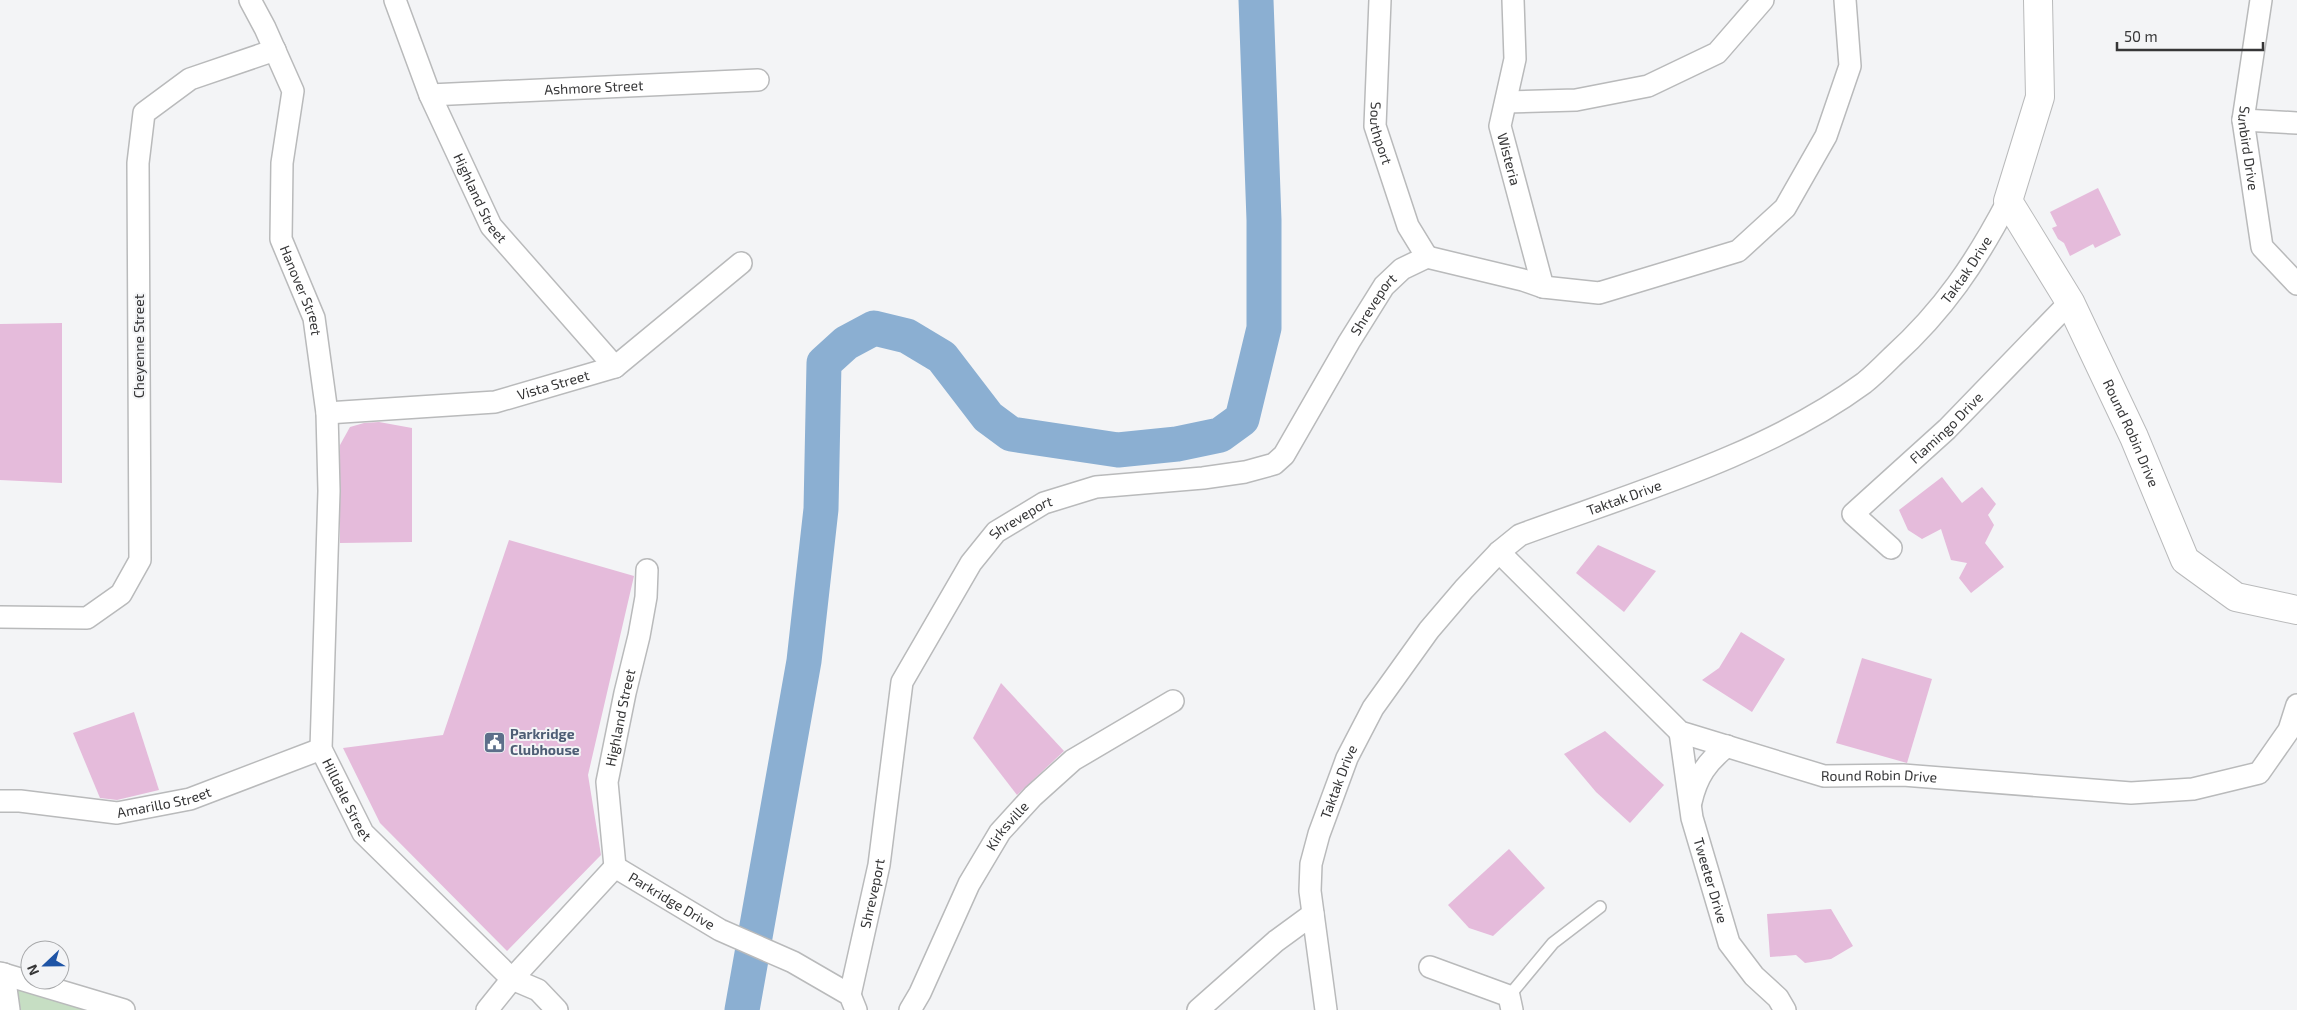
<svg xmlns="http://www.w3.org/2000/svg" width="2297" height="1010" viewBox="0 0 2297 1010" font-family="'Exo 2',sans-serif">
	<rect width="100%" height="100%" fill="#f3f4f6"/>
	<path fill="#c6dec3" d="M4,974L118,1010H9Z"/>
	<g fill="none" stroke-linecap="round" stroke-linejoin="round">
		<path stroke="#8bafd2" stroke-width="35" d="M742,1010L804,661L821,509L824,363L846,343L874,328L907,336L942,357L988,417L1011,434L1118,450L1177,444L1220,435L1242,419L1264,328V220L1256,0"/>
	</g>
	<g fill="#e5bbdb">
		<path d="M2098,188L2121,235L2095,248L2093,244L2070,256L2064,243L2058,239L2052,228L2057,226L2050,212Z"/>
		<path d="M62,323V483L0,480V324Z"/>
		<path d="M379,422L412,428V542L340,543V445L350,427L364,423Z"/>
		<path d="M1942,477L1962,503L1982,487L1996,504L1988,515L1994,525L1985,543L2004,567L1971,593L1959,578L1967,563L1951,560L1941,529L1922,539L1908,530L1899,510Z"/>
		<path d="M509,540L634,576L588,775L601,855L507,951L380,823L343,748L443,735Z"/>
		<path d="M1598,545L1656,571L1624,612L1576,573Z"/>
		<path d="M1741,632L1785,659L1752,712L1702,680L1719,668Z"/>
		<path d="M1862,658L1932,679L1907,763L1836,743Z"/>
		<path d="M1001,683L1064,751L1017,795L973,738Z"/>
		<path d="M134,712L159,790L117,800L100,798L73,733Z"/>
		<path d="M1605,731L1664,785L1630,823L1596,792L1564,754Z"/>
		<path d="M1509,849L1545,888L1493,936L1469,928L1448,905Z"/>
		<path d="M1831,909L1853,946L1831,959L1805,963L1796,955L1770,957L1767,914Z"/>
	</g>
	<g fill="none" stroke-linecap="round" stroke-linejoin="round">
		<defs>
			<path id="service" d="M1509,996L1553,943L1600,907"/>
			<g id="minor">
				<path id="s1" d="M250,0L265,28L293,91L282,163L281,239L314,318L327,413L329,491L321,749L363,833L512,979L538,990L557,1010"/>
				<path id="s2" d="M395,0L430,95L491,226L615,367"/>
				<path id="s3" d="M1380,0L1375,126L1408,226L1427,257"/>
				<path id="s4" d="M1513,0L1515,59L1500,126L1543,287"/>
				<path id="s5" d="M2261,0L2243,120L2262,247L2297,284"/>
				<path id="s6" d="M430,95L758,80"/>
				<path d="M1506,102L1576,100L1648,86L1717,53L1763,0"/>
				<path d="M2243,120L2297,123"/>
				<path d="M1427,257L1523,280L1543,287L1599,293L1738,251L1785,208L1826,136L1850,66L1845,0"/>
				<path id="s7" d="M327,413L495,402L615,367L741,263"/>
				<path id="s8" d="M1891,548L1853,514L1947,429L2070,302"/>
				<path id="s9" d="M1499,552L1680,732L1824,776L1903,775L2131,793L2193,789L2259,773L2289,730L2297,705"/>
				<path d="M0,617L87,618L121,594L140,560L138,163L144,113L190,79L275,50"/>
				<path id="s10" d="M1680,732L1692,818L1729,943L1754,976L1778,998L1785,1010"/>
				<path id="s11" d="M0,801H20L117,813L190,799L321,749"/>
				<path d="M1691,802C1697,776 1707,762 1727,746"/>
				<path id="s12" d="M615,867L607,782L625,693L639,636L646,597L647,570"/>
				<path id="s13" d="M615,867L720,930L793,962L850,995L856,1010"/>
				<path d="M1430,967L1509,996L1512,1010"/>
				<path d="M0,973L124,1010"/>
				<path d="M4,974L9,1010"/>
				<path id="s14" d="M850,995L879,865L902,682L971,563L996,532L1044,503L1096,487L1203,478L1245,472L1274,464L1284,455L1349,342L1384,286L1402,269L1427,257"/>
				<path d="M487,1010L512,979L615,867"/>
				<path id="s15" d="M910,1010L920,993L969,884L1000,832L1033,796L1073,760L1173,701"/>
				<path d="M1198,1010L1276,941L1313,914"/>
				<path id="s16" d="M1326,1010L1310,891L1311,864L1319,834L1347,758L1373,708L1429,630L1464,589L1499,552L1520,535C1634,493 1766,455 1864,383C1874,375 1883,366 1892,357C1944,310 1976,262 2008,201"/>
			</g>
			<g id="tertiary">
				<path id="s17" d="M2038,0L2040,97L2008,201L2070,302L2134,437L2185,560L2236,597L2297,610"/>
			</g>
		</defs>
		<use href="#service" stroke="#b9babb" stroke-width="14"/>
		<use href="#minor" stroke="#b9babb" stroke-width="24"/>
		<use href="#tertiary" stroke="#b9babb" stroke-width="30"/>
		<use href="#service" stroke="#fff" stroke-width="11"/>
		<use href="#minor" stroke="#fff" stroke-width="21"/>
		<use href="#tertiary" stroke="#fff" stroke-width="28"/>
	</g>
	<defs>
		<symbol id="civic-square" viewBox="-11 -11 22 22"><rect x="-9" y="-9" width="18" height="18" rx="4" fill="#5c6f8a" stroke="#f3f4f6"/><path d="M-.6-6.5H3V-4.5H.6V-3L4-1V1h2V6H-6V1h2V-1L-.6-3ZM-1.2 2.5V6h2.4V2.5Z" fill="#fff"/></symbol>
	</defs>
	<g fill-rule="evenodd">
		<use href="#civic-square" x="482" y="730" width="25" height="25"/>
	</g>
	<g text-anchor="middle" stroke-width="4" stroke-linejoin="round" paint-order="stroke">
		<g font-size="14" fill="#363637" stroke="#f3f4f6">
			<text dy="5" stroke="none"><textPath href="#s6" startOffset="164">Ashmore Street</textPath></text>
			<text dy="5" stroke="none"><textPath href="#s3" startOffset="134">Southport</textPath></text>
			<text dy="5" stroke="none"><textPath href="#s5" startOffset="150">Sunbird Drive</textPath></text>
			<text dy="5" stroke="none"><textPath href="#s4" startOffset="162">Wisteria</textPath></text>
			<text dy="5" stroke="none"><textPath href="#s2" startOffset="216">Highland Street</textPath></text>
			<text dy="5" stroke="none"><textPath href="#s16" startOffset="1074">Taktak Drive</textPath></text>
			<text dy="5" stroke="none"><textPath href="#s1" startOffset="305">Hanover Street</textPath></text>
			<text dy="5" stroke="none"><textPath href="#s14" startOffset="974">Shreveport</textPath></text>
			<text transform="translate(139 346) rotate(-90)" y="5">Cheyenne Street</text>
			<text dy="5" stroke="none"><textPath href="#s7" startOffset="229">Vista Street</textPath></text>
			<text dy="5" stroke="none"><textPath href="#s8" startOffset="178">Flamingo Drive</textPath></text>
			<text dy="5" stroke="none"><textPath href="#s17" startOffset="469">Round Robin Drive</textPath></text>
			<text dy="5" stroke="none"><textPath href="#s16" startOffset="654">Taktak Drive</textPath></text>
			<text dy="5" stroke="none"><textPath href="#s14" startOffset="524">Shreveport</textPath></text>
			<text dy="5" stroke="none"><textPath href="#s12" startOffset="151">Highland Street</textPath></text>
			<text dy="5" stroke="none"><textPath href="#s9" startOffset="461">Round Robin Drive</textPath></text>
			<text dy="5" stroke="none"><textPath href="#s16" startOffset="234">Taktak Drive</textPath></text>
			<text dy="5" stroke="none"><textPath href="#s1" startOffset="824">Hilldale Street</textPath></text>
			<text dy="5" stroke="none"><textPath href="#s11" startOffset="166">Amarillo Street</textPath></text>
			<text dy="5" stroke="none"><textPath href="#s15" startOffset="209">Kirksville</textPath></text>
			<text dy="5" stroke="none"><textPath href="#s10" startOffset="152">Tweeter Drive</textPath></text>
			<text dy="5" stroke="none"><textPath href="#s14" startOffset="104">Shreveport</textPath></text>
			<text dy="5" stroke="none"><textPath href="#s13" startOffset="66">Parkridge Drive</textPath></text>
		</g>
		<g font-size="14" font-weight="bold" fill="#4e5e75" stroke="#f3f4f6" text-anchor="start">
			<text x="510" y="739">Parkridge<tspan x="510" dy="16">Clubhouse</tspan></text>
		</g>
	</g>
	<g transform="translate(45 965) rotate(248)"><circle r="24" fill="#f3f4f6" stroke="#a7a8aa"/>
	<path d="M0-4L9 19L0 12L-9 19Z" fill="#1e54a6"/>
	<text y="-8" font-size="14" font-weight="bold" text-anchor="middle" fill="#363637">N</text>
	</g>
	<path d="M2117 42v8h146v-8" fill="none" stroke="#363637" stroke-width="2.5"/>
	<text x="2124" y="42" font-size="15" fill="#363637" stroke="#f3f4f6" stroke-width="4" paint-order="stroke">50 m</text>
</svg>
